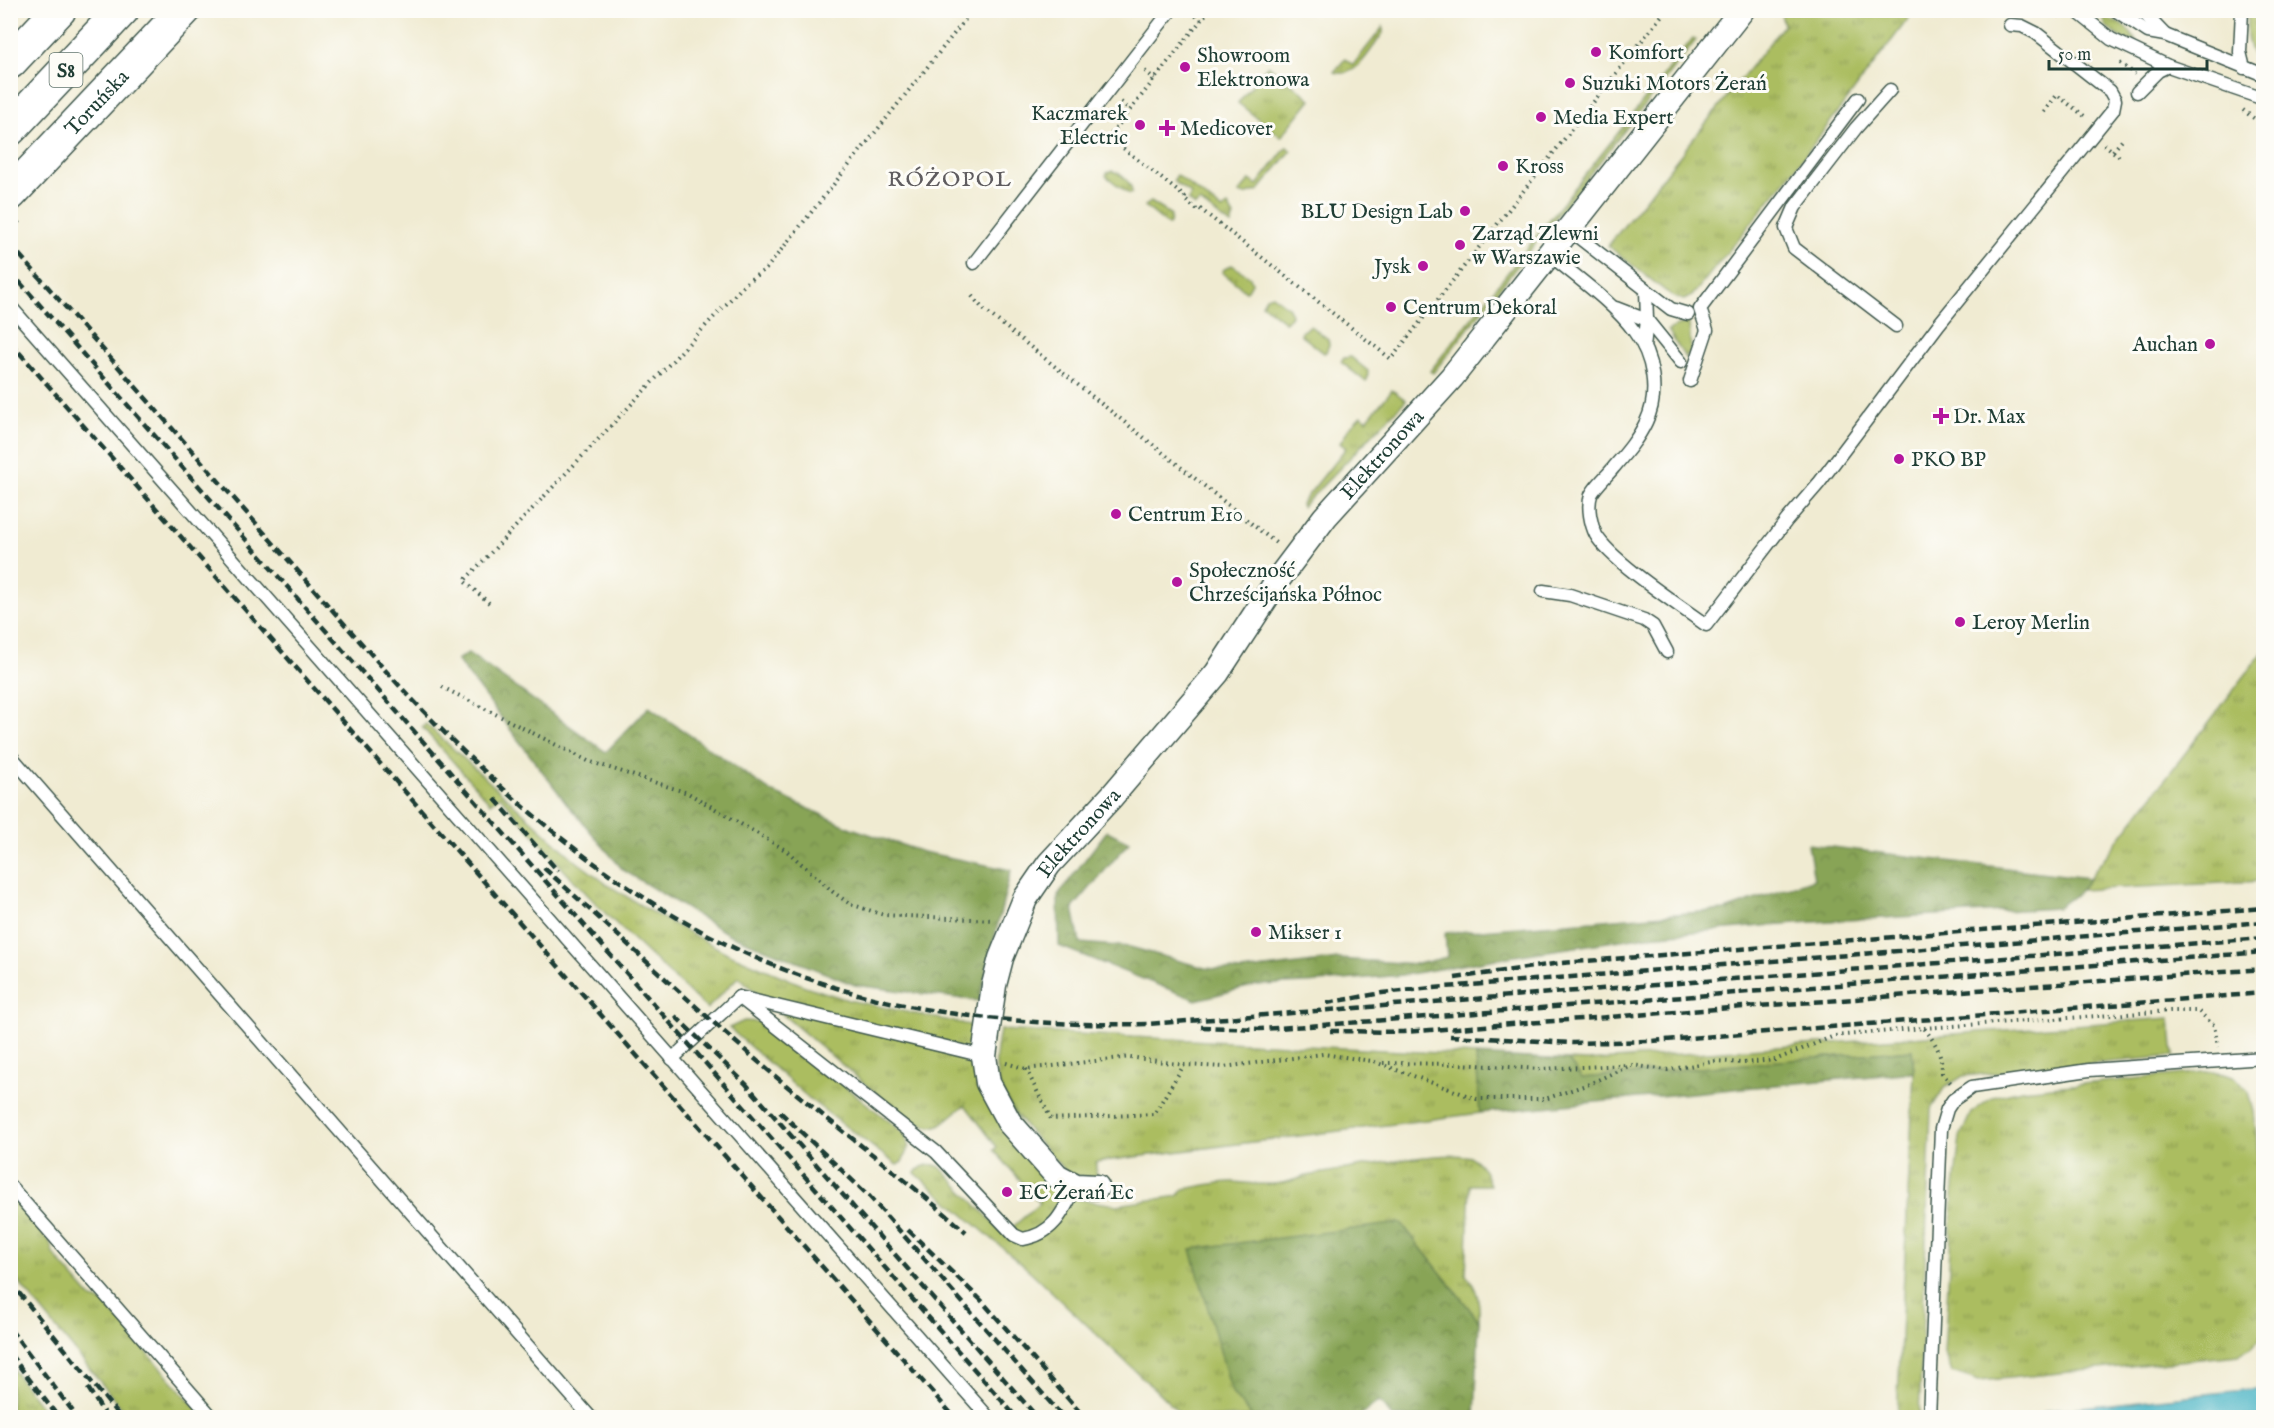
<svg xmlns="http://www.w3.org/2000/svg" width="2274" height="1428" viewBox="0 0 2274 1428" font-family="'IM FELL English',serif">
	<defs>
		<pattern id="grass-tufts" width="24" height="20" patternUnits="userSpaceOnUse" patternTransform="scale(1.5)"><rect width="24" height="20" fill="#abbd60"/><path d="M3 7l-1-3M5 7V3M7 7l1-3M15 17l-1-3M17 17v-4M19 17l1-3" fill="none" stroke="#8b9b50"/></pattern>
		<pattern id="forest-crowns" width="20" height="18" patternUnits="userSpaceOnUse" patternTransform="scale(1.5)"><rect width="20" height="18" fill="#88a456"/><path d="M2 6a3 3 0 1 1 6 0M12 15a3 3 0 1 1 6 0" fill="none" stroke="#6f8748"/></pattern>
	</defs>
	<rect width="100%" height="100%" fill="#fdfcf7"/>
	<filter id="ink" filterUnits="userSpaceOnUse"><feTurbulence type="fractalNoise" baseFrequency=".0167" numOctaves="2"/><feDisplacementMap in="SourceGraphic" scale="12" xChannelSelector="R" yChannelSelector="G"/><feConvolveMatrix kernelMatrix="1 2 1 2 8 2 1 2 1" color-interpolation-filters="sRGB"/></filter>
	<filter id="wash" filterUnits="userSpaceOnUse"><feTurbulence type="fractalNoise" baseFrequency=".008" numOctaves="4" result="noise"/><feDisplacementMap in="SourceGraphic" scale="24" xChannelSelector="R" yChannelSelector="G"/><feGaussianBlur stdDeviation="1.35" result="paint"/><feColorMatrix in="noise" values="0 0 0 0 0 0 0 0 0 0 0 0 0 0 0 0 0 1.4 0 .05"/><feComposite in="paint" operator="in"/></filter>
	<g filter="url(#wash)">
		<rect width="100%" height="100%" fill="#f0ebd2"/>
		<g fill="url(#grass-tufts)" stroke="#657d4a" stroke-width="1.5">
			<path d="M1780,11H1914L1791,174L1692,296L1684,300L1672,296L1608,246L1784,25Z"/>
			<path d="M2248,11H2263V67C2246,55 2245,29 2248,11Z"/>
			<path d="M2104,18C2117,20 2132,30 2136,42C2123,42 2114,33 2105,25Z"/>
			<path d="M1383,27V33C1371,48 1357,80 1334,72L1345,59L1353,65Z"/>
			<path d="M1693,38L1696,40L1433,373L1430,371Z"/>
			<path d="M1268,65L1311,99L1281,137L1238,103Z"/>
			<path d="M1287,147L1291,151L1259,190L1245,195L1239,193L1250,180L1257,185Z"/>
			<path d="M1112,171C1121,173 1132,183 1132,193L1129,194L1106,176L1107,173Z"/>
			<path d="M1177,175L1222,210L1228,206L1234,216L1231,225L1200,202L1195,206L1188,200L1191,194L1173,181Z"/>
			<path d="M1151,202L1171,215L1170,224L1168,225L1145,206Z"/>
			<path d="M1232,265L1250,277L1252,283L1248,290L1246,291L1223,273V270Z"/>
			<path d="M1272,295L1289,308L1291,315L1287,321L1285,322L1262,304L1266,297Z"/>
			<path d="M1684,323H1689L1691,351L1685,358L1668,330Z"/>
			<path d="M1310,326L1328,339L1329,345L1326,352L1324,353L1301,335V332Z"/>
			<path d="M1351,357L1368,371L1367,380L1365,381L1341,362L1344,358Z"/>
			<path d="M1392,390L1406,400L1302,507L1301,504L1346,448L1340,443L1349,428L1361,416L1367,420Z"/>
			<path d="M2263,652V881L2081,890L2089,878Z"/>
			<path d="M426,724L576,861L608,885L653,913L727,953L805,986L848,1000L980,1027L977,1043L1051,1185L1064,1195L1082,1200L1117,1205L1178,1196L1183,1189C1199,1187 1219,1181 1235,1182C1265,1185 1278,1187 1306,1176C1333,1172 1453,1147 1472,1158C1482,1164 1486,1174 1490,1185H1470L1466,1275C1478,1288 1480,1303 1479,1321L1401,1223L1232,1393L1252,1417H1184L1032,1273L915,1173C922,1165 930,1162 940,1167L1009,1239L1016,1233L1013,1229L1014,1226L1040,1203L994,1150L997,1147L965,1105C934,1128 940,1135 902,1115L738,977L707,1009L607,915L564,870L500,796L490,803L422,727Z"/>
			<path d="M2170,1018L2174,1056L1963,1076L1944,1088L1931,1109L1919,1418L1897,1417L1914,1072L1912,1050L1581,1078L1568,1060L1587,1061Z"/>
			<path d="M744,1021L763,1022L904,1133L909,1146L902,1162L897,1165L812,1101L729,1028Z"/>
			<path d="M1000,1030L1476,1055L1480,1113L1096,1162V1178L1069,1175C1044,1146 1000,1108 996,1067C995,1055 998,1042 1000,1030Z"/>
			<path d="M2214,1071L2236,1078L2249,1092L2254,1112L2264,1219L2263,1336L2250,1348L2239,1355L1979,1381L1952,1372L1944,1353L1953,1195L1960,1137L1971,1113L1993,1097L2021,1090Z"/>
			<path d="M11,1197L50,1242L53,1254L92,1299L103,1302L204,1417H129L11,1273Z"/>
			<path d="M10,1367H11L49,1417H11Z"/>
		</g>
		<g fill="url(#forest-crowns)" stroke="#547045" stroke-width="1.5">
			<path d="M468,653L606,752L649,707L772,792L851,828L923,852L1011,870L979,1001L855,985L728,934L623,870L568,805L457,660Z"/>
			<path d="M1107,831L1129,842L1073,908L1080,943L1130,947L1205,968L1241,971L1338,959L1418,964L1447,957L1445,933L1725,910L1814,879L1808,844L2089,878L2081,890L2057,908L1796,923L1648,936L1508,957L1404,975L1307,983L1256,985L1196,1000L1059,946L1058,895Z"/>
			<path d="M1912,1050L1914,1072L1480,1113L1476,1055L1568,1060L1582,1078Z"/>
			<path d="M1401,1223L1479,1321L1475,1417H1392L1379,1401L1358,1417H1252L1232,1393L1191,1249Z"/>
		</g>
		<path fill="#47b3c4" stroke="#33787c" stroke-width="1.5" d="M2263,1388V1417H2044V1411Z"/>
	</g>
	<g filter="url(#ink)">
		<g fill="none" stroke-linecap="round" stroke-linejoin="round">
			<defs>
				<g id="lane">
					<path d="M2075,10L2111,39L2168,66L2264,99"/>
					<path d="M2115,10L2148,32L2165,35L2264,75"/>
					<path d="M2141,10L2165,35"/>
					<path d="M2242,10L2240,52L2244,68"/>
					<path d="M1890,90L1856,128L1795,207L1786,228L1794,248L1896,326"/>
					<path d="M2137,92L2158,71L2168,66"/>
					<path d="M1568,229L1671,309L1688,314"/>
					<path d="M1549,254C1576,277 1614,303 1634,331C1653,356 1660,393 1646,422C1638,439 1626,453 1614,467C1608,475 1596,485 1591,495C1587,507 1591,525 1596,535C1611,561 1680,606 1706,625L1787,520L1819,483L1939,324L2113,110L2115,100L2110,91L2036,33L2022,26L2010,25"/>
					<path d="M974,263L1171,10"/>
					<path d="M10,306L989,1418"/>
					<path d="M1616,308L1647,320L1681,362"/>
					<path d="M1644,347L1647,320L1646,290"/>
					<path d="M1690,381L1707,330L1700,309L1858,99"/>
					<path d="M1543,591L1570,595L1644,620L1653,626L1667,652"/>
					<path d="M10,755L591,1418"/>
					<path d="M739,997L936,1152L1014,1235L1023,1239C1054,1234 1063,1212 1076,1186"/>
					<path d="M743,998L984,1056"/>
					<path d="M672,1059L739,997"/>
					<path d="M10,1186L213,1418"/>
					<path d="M1929,1418L1941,1129L1947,1109L1953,1100L1972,1087L2089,1070L2264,1058"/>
				</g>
				<g id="street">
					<path id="s1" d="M1097,1187L1076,1186L1057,1176L1009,1122L988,1083L984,1056L994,985L1001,958L1025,899L1049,864L1112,796L1217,673L1279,578L1325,517L1452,377L1742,10"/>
				</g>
				<g id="primary">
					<path id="s2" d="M10,194L184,10"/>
				</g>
				<g id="highway">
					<path d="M10,62L59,10"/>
					<path d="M10,129L122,10"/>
				</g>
			</defs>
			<use href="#lane" stroke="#3e574c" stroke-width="15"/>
			<use href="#street" stroke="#3e574c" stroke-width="27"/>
			<use href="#primary" stroke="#3e574c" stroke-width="36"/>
			<use href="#highway" stroke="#3e574c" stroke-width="36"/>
			<g stroke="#3e574c" stroke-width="4" stroke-dasharray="1.5 4.5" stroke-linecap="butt">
				<path d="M1209,10L1109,137L1185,197L1184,199L1197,210L1199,208L1391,359L1666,10"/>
				<path d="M2051,10L2060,18"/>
				<path d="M1191,12L1201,20"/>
				<path d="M2120,63L2135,74"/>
				<path d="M1145,71L1155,79"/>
				<path d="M1121,102L1130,110"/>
				<path d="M2243,110L2264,126"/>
				<path d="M2044,112L2057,95L2087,118"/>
				<path d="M2104,144L2121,158"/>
				<path d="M2113,151L2124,138"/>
				<path d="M10,231L22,218"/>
				<path d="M972,296L983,309L1277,544"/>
				<path d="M489,603L464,581L748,281L766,269L973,10"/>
				<path d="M442,687L588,761L688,793L787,851L833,892L850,904L884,915L994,920"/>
				<path d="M1924,1028L2170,1011H2198L2214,1025L2218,1047"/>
				<path d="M1006,1063L1026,1069L1130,1057L1184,1065L1224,1067L1323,1054L1372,1061L1477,1099H1545L1589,1084L1631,1065L1667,1070L1716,1061L1743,1063L1775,1060L1834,1036L1924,1028C1936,1044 1942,1052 1942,1073L1952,1084"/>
				<path d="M1383,1063L1459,1064L1539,1069L1628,1065"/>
				<path d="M1026,1069L1051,1119L1154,1114L1184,1065"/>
			</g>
			<use href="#lane" stroke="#fff" stroke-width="12"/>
			<use href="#street" stroke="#fff" stroke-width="24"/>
			<use href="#primary" stroke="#fff" stroke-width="33"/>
			<use href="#highway" stroke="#fff" stroke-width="33"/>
			<g stroke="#1f3d34" stroke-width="4.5" stroke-dasharray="9 4.5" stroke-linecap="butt">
				<path d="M10,244L385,670C519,817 672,947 869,997C959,1020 1055,1026 1148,1024L2264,938"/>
				<path d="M10,271L1017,1418"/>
				<path d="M10,342L955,1418"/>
				<path d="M495,799L558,871"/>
				<path d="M544,868C621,937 696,1009 775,1076C838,1129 904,1177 966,1232"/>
				<path d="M1455,978L1561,963L2264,908"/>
				<path d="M1327,1003L1382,993L1433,988L2264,922"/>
				<path d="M675,1016L746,1084L1038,1418"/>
				<path d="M1201,1027L1260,1029L1309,1026L2264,952"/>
				<path d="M1330,1031L1403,1032L2264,969"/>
				<path d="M1450,1036L1573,1043L1652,1041L2264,993"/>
				<path d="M780,1112L869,1196L1064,1418"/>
				<path d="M908,1230L981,1300L1085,1418"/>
				<path d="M10,1282L121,1418"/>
				<path d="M10,1329L78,1418"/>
				<path d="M10,1354L59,1418"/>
				<path d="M88,1388L107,1418"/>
			</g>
		</g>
	</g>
	<g fill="#b5179e" stroke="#fdfcf7" stroke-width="2">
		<circle cx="1596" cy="52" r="6"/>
		<circle cx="1185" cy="67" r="6"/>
		<circle cx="1570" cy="83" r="6"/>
		<circle cx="1541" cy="117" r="6"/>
		<circle cx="1140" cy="125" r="6"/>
		<path d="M1164 119h6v6h6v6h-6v6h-6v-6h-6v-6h6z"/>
		<circle cx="1503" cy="166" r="6"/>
		<circle cx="1465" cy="211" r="6"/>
		<circle cx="1460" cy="245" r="6"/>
		<circle cx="1423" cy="266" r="6"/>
		<circle cx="1391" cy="307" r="6"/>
		<circle cx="2210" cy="344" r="6"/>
		<path d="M1938 407h6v6h6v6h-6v6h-6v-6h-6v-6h6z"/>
		<circle cx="1899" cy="459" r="6"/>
		<circle cx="1116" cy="514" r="6"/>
		<circle cx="1177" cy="582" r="6"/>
		<circle cx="1960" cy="622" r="6"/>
		<circle cx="1256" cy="932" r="6"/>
		<circle cx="1007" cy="1192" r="6"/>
	</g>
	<g text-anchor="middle" stroke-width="6" stroke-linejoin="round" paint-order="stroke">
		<rect fill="#fdfcf7" stroke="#62766e" stroke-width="1.5" x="49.5" y="53" width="33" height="34" rx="4.5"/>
		<g font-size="20" font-weight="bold" fill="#1f3d34">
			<text x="66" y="77">S8</text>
		</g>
		<g font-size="21" fill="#1f3d34" stroke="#fdfcf7" text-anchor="start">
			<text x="1608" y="59">Komfort</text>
			<text x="1197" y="62">Showroom<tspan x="1197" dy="24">Elektronowa</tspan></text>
			<text x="1582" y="90">Suzuki Motors Żerań</text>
			<text x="1128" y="120" text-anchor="end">Kaczmarek<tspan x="1128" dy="24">Electric</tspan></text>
			<text x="1553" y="124">Media Expert</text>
			<text x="1180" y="135">Medicover</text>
			<text x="1515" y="173">Kross</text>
			<text x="1453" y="218" text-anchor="end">BLU Design Lab</text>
			<text x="1472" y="240">Zarząd Zlewni<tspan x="1472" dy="24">w Warszawie</tspan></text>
			<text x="1411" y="273" text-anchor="end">Jysk</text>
			<text x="1403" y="314">Centrum Dekoral</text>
			<text x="2198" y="351" text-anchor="end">Auchan</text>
			<text x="1953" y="423">Dr. Max</text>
			<text x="1911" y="466">PKO BP</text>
			<text x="1128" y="521">Centrum E10</text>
			<text x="1189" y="577">Społeczność<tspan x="1189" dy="24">Chrześcijańska Północ</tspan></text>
			<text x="1972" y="629">Leroy Merlin</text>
			<text x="1268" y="939">Mikser 1</text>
			<text x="1019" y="1199">EC Żerań Ec</text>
		</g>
		<g font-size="21" fill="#1f3d34" stroke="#fdfcf7">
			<text dy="7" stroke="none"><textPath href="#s2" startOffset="126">Toruńska</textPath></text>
			<text dy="7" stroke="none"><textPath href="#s1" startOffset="921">Elektronowa</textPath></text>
			<text dy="7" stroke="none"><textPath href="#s1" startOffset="435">Elektronowa</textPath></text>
		</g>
		<g font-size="22" letter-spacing="1.5" fill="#5f5c5f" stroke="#fdfcf7">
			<text x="950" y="186">RÓŻOPOL</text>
		</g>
	</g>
	<rect width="2274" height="1428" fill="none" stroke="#fdfcf7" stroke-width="36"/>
	<path d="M2049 60v9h158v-9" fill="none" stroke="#1f3d34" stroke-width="3"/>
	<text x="2058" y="60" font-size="18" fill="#1f3d34" stroke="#fdfcf7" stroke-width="4.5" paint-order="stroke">50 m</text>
</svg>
